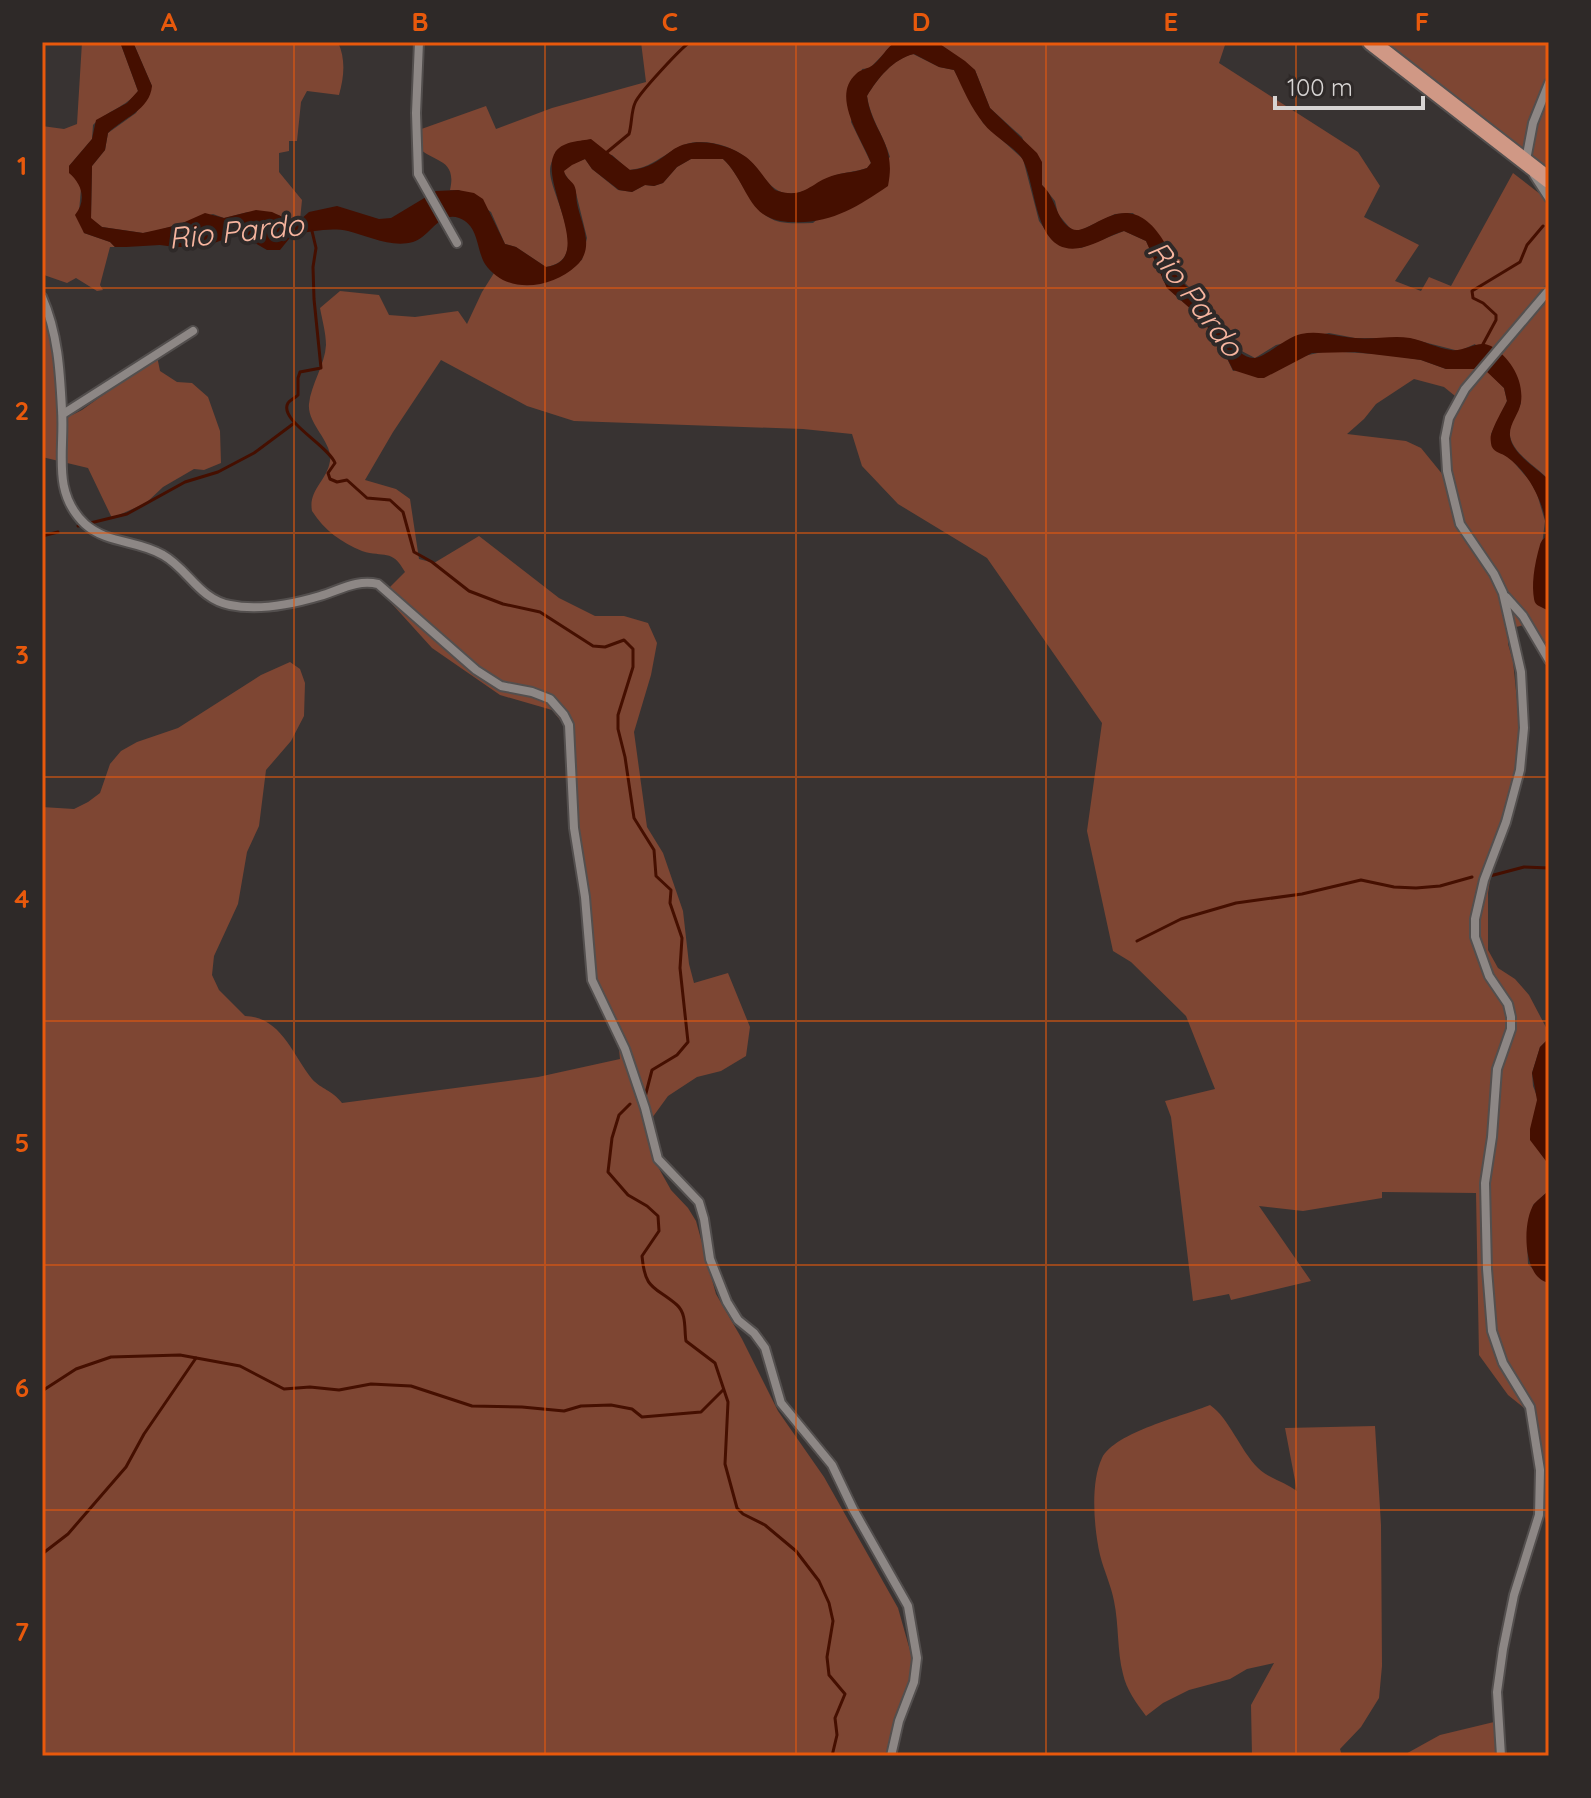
<svg xmlns="http://www.w3.org/2000/svg" width="1591" height="1798" viewBox="0 0 1591 1798" font-family="Quicksand,sans-serif">
	<rect width="100%" height="100%" fill="#383332"/>
	<g fill="#7e4633" fill-rule="evenodd">
		<path d="M82,42H120L138,91C127,107 106,111 93,125L92,139L69,166L81,188L79,212L84,233L110,242L115,247H110L100,285L103,290L97,291L76,278L67,283L44,275L42,281V126L64,129L77,124Z"/>
		<path d="M133,42H338C346,60 344,77 339,95L307,91L301,102L297,141H289V151L279,153V172L302,200L300,220H285L279,215L248,212L224,218L213,214L156,231L143,233L102,227L91,219L92,166L105,150L108,133L136,113L152,86Z"/>
		<path d="M641,42H895L870,68L862,69L851,122L871,163L867,168C856,172 842,172 831,177C815,184 804,196 785,193C768,190 761,170 749,160C736,148 715,141 697,142C672,143 658,168 629,170L612,155L556,151C554,157 550,164 550,170C549,195 594,259 546,267L516,247L505,244L491,212L459,190H450C458,156 429,163 417,145C414,141 414,136 413,132L486,106L496,129L552,108L646,82Z"/>
		<path d="M936,42H1226L1219,63L1358,152L1380,186L1364,217L1419,245L1395,281L1421,291L1429,277L1451,286L1513,173L1549,201V480C1536,466 1506,450 1510,428C1511,420 1518,410 1521,403L1475,344L1459,351L1408,338H1355L1329,333L1276,345L1255,358L1238,349L1219,317L1175,273L1167,252L1133,213L1115,214L1081,230H1073L1069,227L1058,214L1055,201L1042,185L1022,137L990,108L975,70Z"/>
		<path d="M1372,42H1549V180Z"/>
		<path d="M913,54L939,67L954,70L983,123L1023,159L1039,221L1049,235L1060,245L1081,248L1124,231L1146,241L1167,288L1201,318L1221,346L1233,371L1327,351L1391,355L1421,360L1446,369H1485L1504,388L1507,401L1491,434L1503,454L1510,458L1530,481L1537,494L1545,521L1540,561L1546,601L1549,603V640L1538,646L1524,625L1516,627L1509,634L1508,644L1513,661L1520,730L1516,778L1493,861L1488,893V950L1498,968L1515,979L1529,995L1549,1033V1038L1540,1047L1532,1073L1533,1086L1538,1099L1533,1119L1549,1165V1190L1533,1205L1527,1240L1528,1264L1546,1282L1549,1279V1542L1528,1411L1508,1395L1479,1355L1476,1193L1382,1192V1198L1303,1211L1259,1206L1311,1281L1231,1300L1229,1294L1193,1301L1171,1117L1165,1101L1215,1089L1186,1016L1131,962L1113,951L1087,831L1102,723L987,558L898,504L862,466L852,434L803,429L574,421L527,406L441,360L393,432L365,480L396,489L410,499L419,559L434,563L479,536L559,598L595,616H624L648,623L657,643L651,675L634,732L647,827L663,853L683,911L689,964L694,983L728,973L750,1027L746,1056L721,1071L697,1077L668,1096L652,1118L648,1130L652,1156L671,1190L688,1208L696,1221L716,1294L742,1339L778,1411L824,1477L898,1608L913,1661L911,1697L895,1756H42V807L74,809L88,802L100,793L110,764L121,751L137,742L178,728L261,675L290,662L300,669L305,683L304,716L291,741L266,770L259,826L247,852L238,904L214,956L212,975L219,990L245,1016C281,1017 292,1054 312,1079C322,1090 331,1089 342,1103L538,1077L620,1059L619,1049L590,988L588,977L569,731L552,710L500,695L432,648L383,594L405,572C392,548 384,558 362,551C342,543 324,530 312,511C308,490 327,481 330,461C333,442 307,424 309,404C311,384 325,365 326,345C326,333 322,319 320,308L340,291L379,295L389,315L415,317L458,311L467,324L482,292L494,273L506,280L582,260L587,238L575,189L563,171L572,164L585,159L592,169L618,190L632,192L645,185L654,186L663,183L677,167L691,159H723C744,178 750,215 780,222C790,224 802,223 813,223L890,157C884,136 870,118 867,96C878,78 893,59 913,54ZM1414,379L1444,387L1460,400L1445,450L1443,475L1421,448L1406,441L1347,434L1364,419L1376,404Z"/>
		<path d="M42,302L46,308L65,415H72L82,410L157,356L160,371L177,382L192,383L208,397L220,431L221,463L204,470L194,469L163,487L146,503L112,518L88,468L42,457Z"/>
		<path d="M1210,1405C1229,1418 1240,1450 1258,1468C1268,1478 1285,1482 1297,1491L1285,1428L1375,1426L1381,1525L1382,1666L1379,1698L1361,1727L1340,1749L1342,1756H1252L1251,1705L1274,1663L1247,1669L1230,1679L1189,1690L1163,1703L1146,1716C1137,1704 1126,1689 1123,1674C1117,1651 1119,1625 1114,1601C1111,1585 1104,1571 1100,1555C1094,1529 1090,1483 1102,1458C1115,1432 1184,1416 1210,1405Z"/>
		<path d="M1494,1722L1500,1756H1402L1440,1735Z"/>
	</g>
	<g fill="#450f00">
		<path d="M120,42H133L152,86C150,110 123,118 108,133L105,150L92,166L91,218L102,227L143,233L178,225L205,213L224,218L256,210L272,212L291,221L300,220L309,212L337,206L379,219L391,218L436,191L458,190L474,193L483,199L505,244L516,247L546,267C599,260 535,179 556,151C564,141 581,141 591,139L630,170C649,169 659,160 674,149C694,136 727,143 746,157C757,165 765,180 775,190C805,201 811,181 835,175C846,172 857,172 867,168L871,163C863,140 830,97 856,74C861,69 868,69 873,65C882,58 886,48 895,42H937L965,61L975,70L990,108L1037,153L1042,162V185C1056,197 1056,221 1072,229C1090,238 1125,183 1161,237C1168,246 1168,259 1174,270C1180,285 1208,303 1219,318C1228,331 1235,357 1253,358C1265,358 1286,337 1301,334C1320,330 1337,337 1355,338C1373,340 1392,335 1410,338C1424,341 1437,348 1451,350C1465,352 1478,339 1491,346C1510,357 1524,380 1521,402C1519,416 1506,426 1511,441C1516,456 1538,469 1549,480V603C1527,580 1549,546 1545,519C1541,497 1526,470 1507,457C1502,453 1495,453 1492,447C1491,445 1490,437 1491,435C1494,424 1502,411 1507,401L1504,388L1484,369H1446L1421,360L1355,352L1312,353L1264,378H1258L1233,370L1221,346L1201,318L1167,288L1146,241L1124,231C1110,235 1097,244 1084,247C1032,261 1038,182 1021,157C1014,147 993,136 984,124C971,108 963,89 954,70L939,67L914,54C893,59 878,78 867,96C872,133 897,142 888,186C857,207 831,224 792,222C782,222 772,220 763,214C747,203 740,174 723,159H691L677,167L663,183L654,186L645,185L632,192L619,190L592,169L585,159L572,165L564,171C566,179 570,179 574,185C577,191 576,197 577,203C581,224 596,248 576,266C552,288 507,296 485,264C476,249 479,225 459,218C439,211 429,238 413,242C391,248 368,236 348,231C330,227 311,232 293,234L280,250H267L239,234L203,247H175L160,245L126,247H115L110,242L84,233L75,215C87,200 82,184 69,173V166L92,139L96,120L127,103L138,91Z"/>
		<path d="M1549,1038V1165L1530,1140V1129L1537,1100L1532,1073L1540,1047Z"/>
		<path d="M1549,1190V1279L1546,1282C1523,1275 1522,1222 1534,1204C1538,1199 1545,1195 1549,1190Z"/>
	</g>
	<g fill="none" stroke-linecap="round" stroke-linejoin="round">
		<g stroke="#450f00" stroke-width="3">
			<path d="M606,153L629,134C632,124 631,112 635,103C639,93 681,48 690,42"/>
			<path d="M312,231L316,248L313,267L314,299L321,368L300,372L298,378V395C295,398 290,400 288,403C278,420 328,445 335,463L328,473L330,479L337,482L347,480L367,498L390,500L403,512L414,552L432,562L469,591L503,604L540,612L593,646L605,647L624,640L633,649V667L618,715V729L625,757L634,818L654,850L656,876L671,890L670,903L682,938L680,968L688,1042L677,1055L652,1070L645,1097"/>
			<path d="M1482,346L1496,320V315L1483,303L1473,298L1472,291L1520,262L1527,245L1543,226"/>
			<path d="M78,526L127,514L185,482L218,472L254,453L293,424"/>
			<path d="M42,536L58,532"/>
			<path d="M1490,876L1524,867L1549,868"/>
			<path d="M1137,941L1181,919L1236,903L1302,894L1361,880L1394,887L1416,888L1440,886L1472,877"/>
			<path d="M630,1104L619,1115L612,1138L608,1172L628,1195L647,1206L658,1216L659,1231L642,1256C645,1291 655,1286 677,1305C687,1314 684,1330 686,1341L715,1363L728,1402L725,1464L737,1508L743,1514L765,1525L796,1551L819,1581L829,1603L833,1621L827,1657L829,1675L845,1694L835,1718L837,1735L832,1756"/>
			<path d="M42,1391L76,1369L111,1357L180,1355L240,1366L284,1389L310,1387L339,1390L371,1384L411,1386L472,1406L522,1407L564,1411L581,1406L611,1405L632,1409L642,1417L701,1412L723,1390"/>
			<path d="M42,1554L68,1534L126,1467L144,1434L196,1358"/>
		</g>
		<path stroke="#450f00" stroke-width="18" d="M1549,546C1544,563 1540,582 1543,598L1549,601"/>
		<defs>
			<g id="minor">
				<path d="M419,42L416,113L418,174L457,243"/>
				<path d="M1526,160L1533,123L1549,83"/>
				<path d="M1534,175L1549,198"/>
				<path d="M42,297C58,333 60,371 62,410C65,451 51,492 85,524C107,544 138,540 163,555C188,569 199,599 230,605C258,611 293,604 320,596C340,590 357,579 378,584L476,670L501,686L532,692L550,699L564,715L569,725L574,828L585,897L592,980L625,1049L645,1108L658,1159L699,1202L704,1219L710,1259L727,1302L738,1320L754,1333L765,1348L781,1403L832,1465L853,1509L908,1606L917,1658L914,1682L899,1721L891,1756"/>
				<path d="M63,414L193,331"/>
				<path d="M1506,597L1523,616L1549,660"/>
				<path d="M1501,1756L1497,1692L1503,1649L1514,1595L1539,1515L1540,1470L1530,1407L1503,1363L1492,1331L1487,1269L1485,1183L1492,1137L1497,1069L1511,1029V1017L1508,1004L1489,976L1475,937V919L1484,880L1506,822L1520,770L1524,728L1521,672L1503,593L1494,574L1460,524L1447,471L1445,438L1449,418L1465,389L1549,290"/>
			</g>
			<path id="primary" d="M1371,42L1549,180"/>
		</defs>
		<use href="#minor" stroke="#534f4e" stroke-width="12"/>
		<use href="#primary" stroke="#534f4e" stroke-width="20"/>
		<use href="#minor" stroke="#8d8785" stroke-width="8"/>
		<use href="#primary" stroke="#d09885" stroke-width="16"/>
	</g>
	<path fill="none" stroke="#e8590c" stroke-width="2" stroke-opacity="0.55" d="M294,42V1756M545,42V1756M796,42V1756M1046,42V1756M1296,42V1756M42,288H1549M42,533H1549M42,777H1549M42,1021H1549M42,1265H1549M42,1510H1549"/>
	<g text-anchor="middle" stroke-width="8" stroke-linejoin="round" paint-order="stroke">
		<g font-size="30" font-style="italic" fill="#f7b59f" stroke="#2e2928">
			<text transform="translate(236 232) rotate(-6)" y="10">Rio Pardo</text>
			<text transform="translate(1195 299) rotate(53)" y="10">Rio Pardo</text>
		</g>
	</g>
	<rect width="1591" height="1798" fill="none" stroke="#2e2928" stroke-width="88"/>
	<path d="M1275 96v12h148v-12" fill="none" stroke="#d7d4d3" stroke-width="4"/>
	<text x="1287" y="96" font-size="24" fill="#d7d4d3" stroke="#2e2928" stroke-width="6" paint-order="stroke">100 m</text>
	<rect x="44" y="44" width="1503" height="1710" fill="none" stroke="#e8590c" stroke-width="3"/>
	<g font-size="26" text-anchor="middle" font-weight="bold" fill="#e8590c">
		<text x="169" y="31">A</text>
		<text x="420" y="31">B</text>
		<text x="670" y="31">C</text>
		<text x="921" y="31">D</text>
		<text x="1171" y="31">E</text>
		<text x="1422" y="31">F</text>
		<text x="22" y="175">1</text>
		<text x="22" y="420">2</text>
		<text x="22" y="664">3</text>
		<text x="22" y="908">4</text>
		<text x="22" y="1152">5</text>
		<text x="22" y="1397">6</text>
		<text x="22" y="1641">7</text>
	</g>
</svg>
